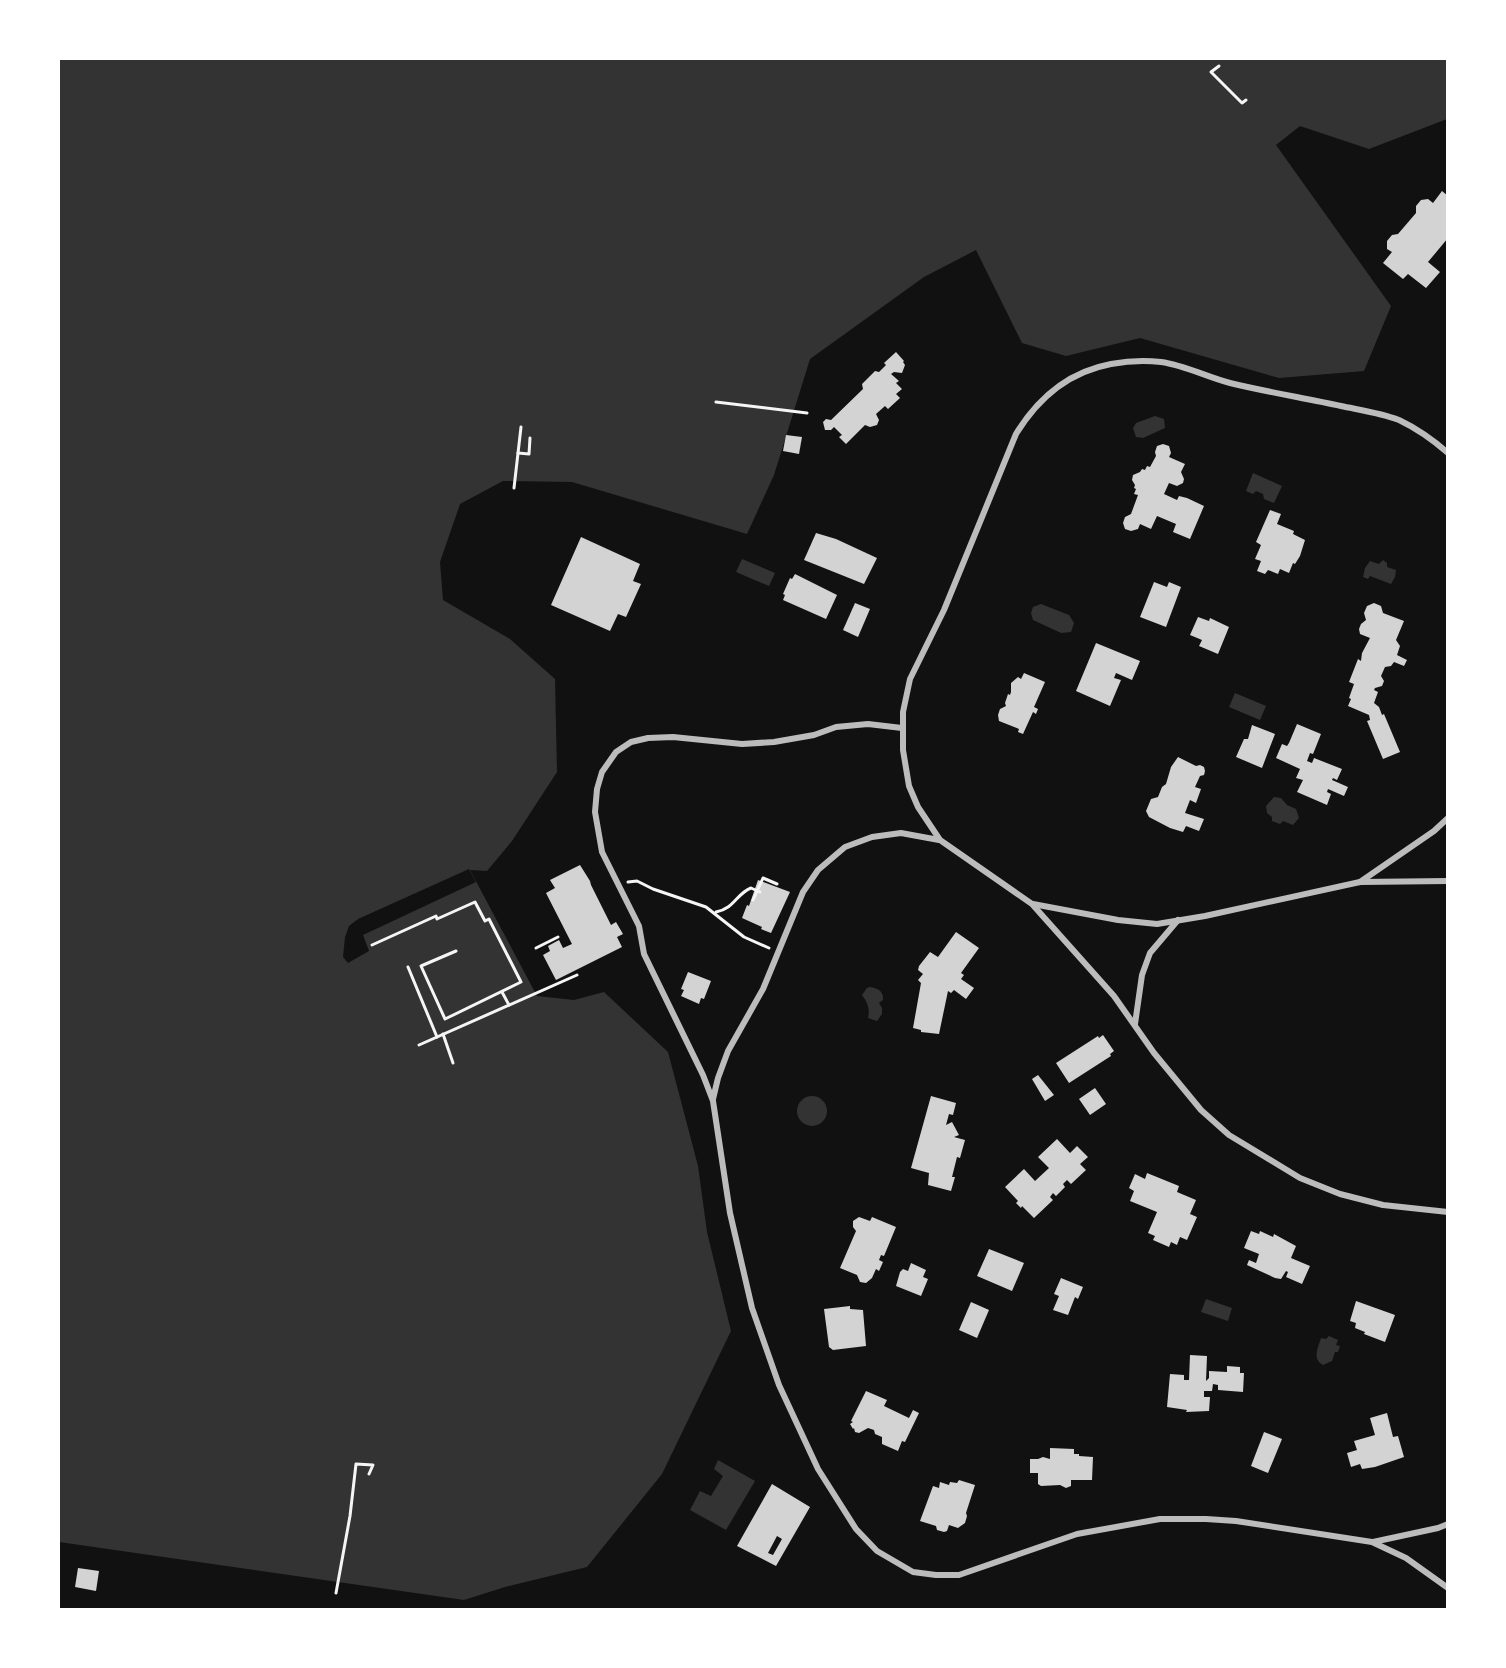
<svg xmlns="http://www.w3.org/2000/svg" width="1506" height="1668" viewBox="0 0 1506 1668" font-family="Inter,sans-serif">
	<rect width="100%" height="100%" fill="#111"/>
	<g fill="#333">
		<path d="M59,59H1447V119L1369,149L1300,126L1276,145L1391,306L1364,371L1279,378L1140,338L1066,356L1022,343L976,250L924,277L810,359L774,475L747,534L572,482L503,481L460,504L440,562L443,600L510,639L555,679L557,772L512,841L487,871L470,870L537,996L574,1000L604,992L668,1052L698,1166L707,1232L731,1331L662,1474L587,1567L505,1587L464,1600L59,1542Z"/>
		<path d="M1155,416L1164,419L1165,428L1143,438L1136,437L1133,428L1136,423Z"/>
		<path d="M1253,473L1282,486L1274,503L1264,499L1263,494L1256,491L1253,494L1246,491Z"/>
		<path d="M742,559L775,573L769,586L736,572Z"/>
		<path d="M1383,560L1387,563V567L1396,570L1395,577L1391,584L1370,576L1368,579L1363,577L1365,568L1370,561L1379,564Z"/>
		<path d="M1041,604L1069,615L1074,623L1071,632L1061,633L1033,620L1031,613L1033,607Z"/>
		<path d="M1235,693L1266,706L1260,720L1229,707Z"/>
		<path d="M1274,797L1281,798L1287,805L1296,809L1299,818L1293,825L1283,821L1280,824L1272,821V817L1267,813L1266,806Z"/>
		<path d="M870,987C877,988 884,991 883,1000L879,1003L882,1008V1014L877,1021L868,1018C870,1009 868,1003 862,995L867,988Z"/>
		<circle cx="812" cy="1111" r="15"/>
		<path d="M1206,1299L1232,1308L1228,1321L1201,1312Z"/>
		<path d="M1329,1336L1338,1340L1336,1345L1340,1346L1338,1352H1335L1332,1361L1323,1365C1312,1359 1318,1348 1321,1338L1326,1339Z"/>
		<path d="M718,1460L755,1481L726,1530L690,1510L700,1491L711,1496L723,1476L714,1469Z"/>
	</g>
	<path fill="#111" d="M469,869L476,882L363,935L369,951L348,963L343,957L345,937L349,926L358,919Z"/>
	<g fill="#d3d3d3" fill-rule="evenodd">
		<path d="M1442,191L1448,196V238L1428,262L1440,272L1426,288L1408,274L1403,279L1383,263L1392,252L1387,249V241L1392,235L1398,234L1416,213V206L1421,200L1428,199L1433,203Z"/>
		<path d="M896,352L904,361L903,362L905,365L902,373L894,372L891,374L899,381L896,383L902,389L896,394L900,398L888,409L885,406L876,414L879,420L877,425L870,427L865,425L846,444L839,437L842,435L834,427L831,430H825L823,422L826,419L831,420L863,389L862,384L875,371L879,372L886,365L884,363Z"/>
		<path d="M786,435L802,437L799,454L783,451Z"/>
		<path d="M1163,444L1169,446L1171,453L1169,457L1185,464L1181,472L1184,479L1183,483L1177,486L1169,483L1164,494L1177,500L1179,496L1187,498L1204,506L1190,539L1173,532L1176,524L1157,516L1151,529L1140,524L1138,529L1131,531L1125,529L1123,523L1125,517L1131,514L1138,495L1134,494L1136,489L1134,488L1135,485L1132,480L1133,475L1140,472L1142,469L1145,470L1147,466L1150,467L1156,456L1155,452L1157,446Z"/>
		<path d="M1270,510L1281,514L1277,524L1294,531L1293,534L1305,540L1300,556L1295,564L1293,563L1289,573L1280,569L1278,574L1268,570L1265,574L1257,571L1261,561L1255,559L1261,545L1256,542Z"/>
		<path d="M816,533L836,539L877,558L864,584L804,560Z"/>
		<path d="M581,537L640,564L633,581L641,584L626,617L618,614L610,631L551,605Z"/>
		<path d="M795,574L837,595L826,619L783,600L785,595L783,594L790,578L792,579Z"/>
		<path d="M1154,582L1167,587L1169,582L1181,587L1166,627L1140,617Z"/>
		<path d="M855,603L870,609L858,637L843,630Z"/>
		<path d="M1374,603L1381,606L1383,613L1404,621L1396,640L1400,646L1397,655L1407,660L1404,666L1394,662L1391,666L1385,667L1381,676L1384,681L1382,686L1375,688L1374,690L1378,692L1374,703L1379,707L1382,715L1384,714L1400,752L1383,759L1367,721L1370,720L1369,715L1348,706L1351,699L1349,698L1354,684L1349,682L1358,659L1361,661L1362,653L1370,638L1360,634L1359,629L1361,624L1366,620L1364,613L1367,606Z"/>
		<path d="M1198,617L1209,621L1210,618L1229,627L1218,654L1199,646L1202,640L1190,635Z"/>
		<path d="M1096,643L1140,661L1132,680L1116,673L1114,678L1121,680L1110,706L1076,691Z"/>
		<path d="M1024,673L1045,682L1034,707L1038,709L1036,714L1033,712L1023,734L1018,732L1019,729L999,721L998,715L1000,709L1006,706L1005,703L1008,694L1010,695L1011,692V683L1018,677L1021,679Z"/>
		<path d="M1297,724L1321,734L1313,754L1310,753L1307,761L1312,763L1314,758L1342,769L1337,780L1333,778L1332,780L1348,787L1344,796L1328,789L1327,792L1331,794L1327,805L1297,792L1303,780L1296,778L1300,769L1276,758L1282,744L1287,746L1289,743Z"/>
		<path d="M1252,725L1275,734L1262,768L1236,757L1244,739H1248Z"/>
		<path d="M1178,757L1196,766L1200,765L1204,767L1205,771L1204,775L1200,776L1195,787L1201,789L1196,803L1190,800L1185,813L1204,819L1199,831L1186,826L1183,832L1170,828L1149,817L1146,811L1151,799L1158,797L1162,787L1166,784L1171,767Z"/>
		<path d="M580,865L590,881L591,885L611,925L616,922L623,934L617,937L622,947L556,980L543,955L550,951L548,946L559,940L563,948L572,944L546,893L555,888L550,880Z"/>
		<path d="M758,880L790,892L771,933L761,929L762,927L742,918L747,905L749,906Z"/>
		<path d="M956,932L979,948L961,973L964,975L961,979L974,988L966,999L954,990L951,993L948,991L939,1034L921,1032V1030L913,1028L921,983L918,980L923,974L918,970L919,966L930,952L938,957Z"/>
		<path d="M688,972L711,981L704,999L701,998L699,1004L681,996L684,990L681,989Z"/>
		<path d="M1103,1035L1114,1051L1110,1054L1111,1056L1069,1083L1056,1063L1098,1036L1099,1038Z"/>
		<path d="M1038,1075L1054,1095L1045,1101L1032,1079Z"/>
		<path d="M1095,1088L1106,1104L1090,1115L1079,1099Z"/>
		<path d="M931,1096L956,1103L953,1115L949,1114L946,1125L952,1122L959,1135L954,1137L965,1140L960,1158L957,1157L952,1177H955L951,1191L928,1185L929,1173L911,1168Z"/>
		<path d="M1057,1139L1070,1153L1077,1146L1088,1157L1080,1164L1086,1170L1071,1184L1067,1180L1063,1184L1065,1187L1056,1196L1053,1193L1050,1197L1053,1200L1034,1218L1022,1206L1021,1208L1016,1203L1018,1201L1005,1187L1024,1169L1035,1181L1049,1168L1038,1157Z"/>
		<path d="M1147,1173L1179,1186L1177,1192L1196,1200L1190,1214L1197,1217L1187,1240L1180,1237L1177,1245L1171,1242L1169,1247L1153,1240L1155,1236L1148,1233L1157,1212L1130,1201L1134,1191L1129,1188L1135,1174L1145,1179Z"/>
		<path d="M859,1217L870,1221L872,1217L896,1227L884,1256L881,1255L879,1260L883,1262L879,1271L876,1269L872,1278L866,1283L860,1282L857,1275L840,1268L856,1231L853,1227V1221Z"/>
		<path d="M1251,1231L1259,1234L1260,1231L1273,1237L1274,1234L1296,1246L1291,1258L1310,1266L1302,1284L1286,1277L1288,1272L1286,1271L1281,1279L1275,1278L1247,1265L1249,1260L1256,1263L1259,1254L1244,1248Z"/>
		<path d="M989,1249L1024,1263L1012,1291L977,1276Z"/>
		<path d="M911,1263L926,1270L923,1277L928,1279L921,1296L896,1286L900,1272L903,1269L908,1271Z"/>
		<path d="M1061,1278L1083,1287L1078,1299L1075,1297L1068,1315L1053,1310L1059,1296L1054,1294Z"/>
		<path d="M1356,1301L1395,1315L1385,1342L1364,1334L1365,1332L1355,1328L1356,1323L1350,1321Z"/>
		<path d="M971,1302L989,1310L977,1338L959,1330Z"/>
		<path d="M850,1306V1309L863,1310L866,1346L833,1350L829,1347L824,1309Z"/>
		<path d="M1190,1355L1207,1356L1206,1381L1209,1378V1371L1227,1372V1366L1240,1367V1373H1244L1243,1392L1218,1390V1385L1213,1384L1212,1391H1204V1397H1210L1209,1411L1186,1412L1187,1410L1167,1407L1170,1374L1184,1375V1380H1189Z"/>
		<path d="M866,1391L887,1400L884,1406L909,1418L913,1410L919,1413L905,1442L902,1441L898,1451L882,1444V1437L875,1434L874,1430L868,1428L859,1433L855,1432L854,1428L853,1429L850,1424L853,1422L851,1421Z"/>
		<path d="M1387,1413L1393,1437L1398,1436L1404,1457L1375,1467L1362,1469L1360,1464L1351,1467L1347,1453L1357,1450L1354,1441L1375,1435L1370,1418Z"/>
		<path d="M1264,1432L1282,1439L1268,1473L1251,1466Z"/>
		<path d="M1050,1448L1074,1449V1454H1079V1456L1093,1457L1092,1480H1071V1486L1066,1488L1060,1485L1041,1486L1038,1484V1473H1030V1459H1038L1043,1457L1050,1459Z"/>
		<path d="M959,1480L975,1485L966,1513L967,1516L965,1523L958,1528L949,1525L947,1531L944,1532L937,1530L936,1526L920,1521L933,1486L939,1488L940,1482L949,1485L950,1482L957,1483Z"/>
		<path d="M772,1484L810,1507L776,1566L737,1546ZM777,1536L782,1539L773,1555L768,1553Z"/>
		<path d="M78,1568L99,1571L96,1591L75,1587Z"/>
	</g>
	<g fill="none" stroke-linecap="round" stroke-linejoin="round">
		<g stroke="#f5f5f5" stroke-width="3">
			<path d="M1219,66L1211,72L1242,103L1246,100"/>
			<path d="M716,402L807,413"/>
			<path d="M518,453L529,454L530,438"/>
			<path d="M514,488L521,427"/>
			<path d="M628,882L637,881L653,889L706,907L744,937L769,948"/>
			<path d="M753,900L763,878L777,884"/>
			<path d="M716,912C735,908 736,894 751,888L760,892"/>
			<path d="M372,945L436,916L437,919L475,902L485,921L489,919L521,982L445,1019L421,966L456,951"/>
			<path d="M536,948L558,937"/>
			<path d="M408,967L437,1037"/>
			<path d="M502,992L509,1005"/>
			<path d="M443,1034L453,1063"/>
			<path d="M419,1045L577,975"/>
			<path d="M336,1593L350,1516L356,1464L373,1465L369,1474"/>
		</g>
		<g stroke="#bcbcbc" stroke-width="6">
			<path d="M1448,453C1432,439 1418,429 1399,420C1381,413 1360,410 1341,406C1304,398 1267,392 1230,383C1207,377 1184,365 1161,362C1144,360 1127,361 1111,364C1068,372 1038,398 1016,434L944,610L910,679L903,712V750L909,786L918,807L940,840L1032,904L1114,996L1154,1053L1201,1110L1229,1135L1300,1178L1340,1194L1383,1205L1448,1212"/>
			<path d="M902,728L868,724L836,727L814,735L774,742L742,744L673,737L648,738L631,742L616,752L602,772L597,789L595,812L602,852L639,926L644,954L703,1075L713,1101L730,1213L752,1308L779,1385L818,1469L856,1529L877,1551L913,1572L936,1575H959L1077,1534L1160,1519H1206L1236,1521L1372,1542L1406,1558L1448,1588"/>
			<path d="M1360,882L1434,831L1448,818"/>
			<path d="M1033,904L1118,920L1157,924L1205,916L1360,882L1448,881"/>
			<path d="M1135,1024L1142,975L1150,953L1178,920"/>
			<path d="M713,1099L718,1078L728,1051L763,989L803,892L818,870L845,847L872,837L901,833L939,840"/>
			<path d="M1373,1542L1438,1528L1448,1524"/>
		</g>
	</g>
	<rect width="1506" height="1668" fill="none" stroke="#ffffff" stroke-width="120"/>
</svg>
